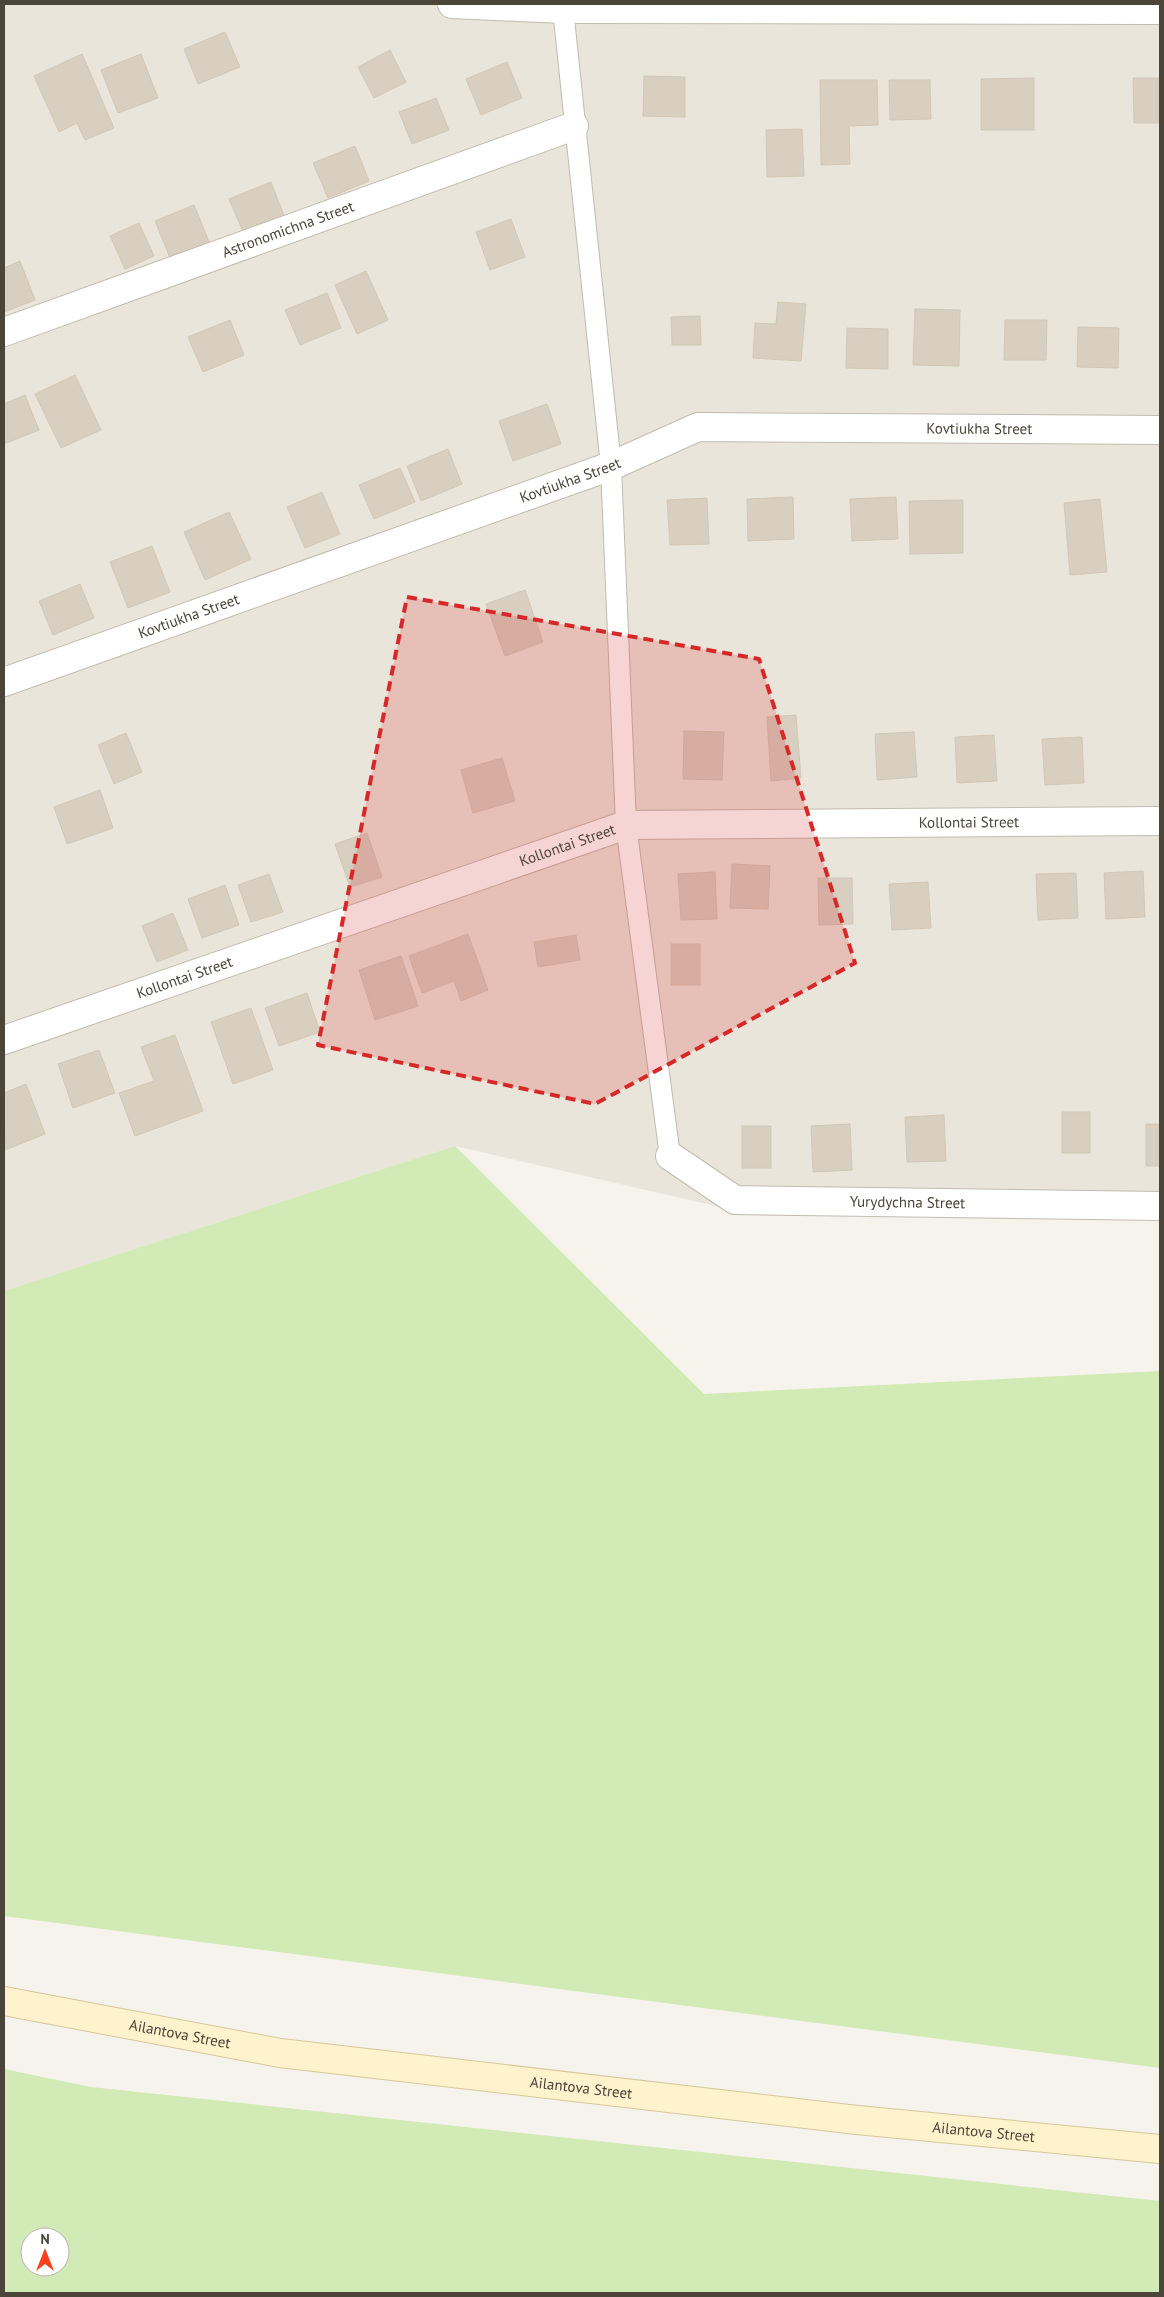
<svg xmlns="http://www.w3.org/2000/svg" width="1164" height="2297" viewBox="0 0 1164 2297" font-family="'PT Sans',sans-serif">
	<rect width="100%" height="100%" fill="#f6f3ec"/>
	<path fill="#eae5da" d="M4,4H1160V1213L733,1210L455,1146L4,1291Z"/>
	<g fill="#d2eab5" fill-rule="evenodd">
		<path d="M455,1146L704,1394L1160,1371V2068L4,1916V1291Z"/>
		<path d="M4,2069L91,2087L1160,2201V2293H4ZM30,2237H60V2267H30Z"/>
	</g>
	<g fill="#d8cfc1" stroke="#d3c7b4">
		<path d="M225,32L240,67L198,84L184,49Z"/>
		<path d="M390,50L406,82L374,98L358,67Z"/>
		<path d="M82,54L114,128L85,140L77,123L59,132L34,76Z"/>
		<path d="M141,54L158,98L118,113L101,70Z"/>
		<path d="M507,62L522,98L481,115L466,79Z"/>
		<path d="M644,76L685,77V117L643,116Z"/>
		<path d="M1034,78V130H981V79Z"/>
		<path d="M1133,78H1160V123H1134Z"/>
		<path d="M820,80H877L878,125L849,126L850,164L821,165Z"/>
		<path d="M889,80H930L931,119L890,120Z"/>
		<path d="M436,98L449,130L412,144L399,112Z"/>
		<path d="M802,129L804,176L767,177L766,130Z"/>
		<path d="M355,146L369,181L328,198L313,163Z"/>
		<path d="M271,182L285,218L244,234L229,199Z"/>
		<path d="M194,205L212,249L173,265L155,221Z"/>
		<path d="M511,219L525,257L490,270L476,232Z"/>
		<path d="M139,223L154,256L125,269L110,236Z"/>
		<path d="M20,261L35,300L4,312V268Z"/>
		<path d="M366,271L388,320L357,334L335,285Z"/>
		<path d="M327,293L341,328L300,345L285,310Z"/>
		<path d="M778,302L806,304L801,361L753,358L755,323L776,324Z"/>
		<path d="M915,309L960,310L959,366L913,365Z"/>
		<path d="M700,316L701,345H672L671,317Z"/>
		<path d="M230,320L244,355L203,372L188,337Z"/>
		<path d="M1005,320H1047L1046,360H1004Z"/>
		<path d="M1078,327L1119,328L1118,368L1077,367Z"/>
		<path d="M847,328L888,329V369L846,368Z"/>
		<path d="M75,375L101,430L61,448L35,394Z"/>
		<path d="M25,395L39,430L4,444V404Z"/>
		<path d="M547,404L561,444L513,461L499,421Z"/>
		<path d="M448,449L462,484L421,501L407,466Z"/>
		<path d="M400,468L415,502L374,519L359,485Z"/>
		<path d="M322,492L340,534L305,548L287,507Z"/>
		<path d="M793,497L794,539L748,541L747,499Z"/>
		<path d="M896,497L898,539L852,541L850,499Z"/>
		<path d="M707,498L709,544L670,545L667,500Z"/>
		<path d="M1100,499L1107,572L1070,575L1064,503Z"/>
		<path d="M963,500V553L910,554L909,501Z"/>
		<path d="M229,512L251,559L205,580L184,532Z"/>
		<path d="M152,546L170,592L128,608L110,562Z"/>
		<path d="M80,584L94,618L53,635L39,601Z"/>
		<path d="M525,590L543,642L505,656L486,604Z"/>
		<path d="M796,715L801,778L771,781L767,717Z"/>
		<path d="M684,731L724,732L722,780L683,779Z"/>
		<path d="M914,732L917,777L877,780L875,734Z"/>
		<path d="M126,733L142,772L114,784L98,745Z"/>
		<path d="M994,735L997,781L957,783L955,737Z"/>
		<path d="M1082,737L1084,783L1045,785L1042,739Z"/>
		<path d="M502,758L515,801L473,813L461,770Z"/>
		<path d="M100,790L113,828L67,844L54,807Z"/>
		<path d="M367,833L382,877L350,887L335,844Z"/>
		<path d="M732,864L770,866L768,909L730,908Z"/>
		<path d="M1143,871L1145,917L1106,919L1104,873Z"/>
		<path d="M715,872L717,919L681,920L678,874Z"/>
		<path d="M1076,873L1078,918L1038,920L1036,874Z"/>
		<path d="M269,874L283,912L251,922L238,885Z"/>
		<path d="M818,878H852L853,924L819,925Z"/>
		<path d="M928,882L931,928L892,930L889,884Z"/>
		<path d="M225,885L239,925L202,938L188,899Z"/>
		<path d="M173,913L188,950L157,962L142,926Z"/>
		<path d="M468,934L488,990L461,1001L454,981L422,993L409,956Z"/>
		<path d="M576,935L580,960L538,967L534,942Z"/>
		<rect x="671" y="944" width="29" height="41"/>
		<path d="M401,956L418,1006L375,1020L359,970Z"/>
		<path d="M307,993L320,1032L279,1046L265,1008Z"/>
		<path d="M251,1008L273,1070L233,1084L211,1022Z"/>
		<path d="M175,1035L203,1111L135,1136L119,1093L154,1081L141,1047Z"/>
		<path d="M99,1050L115,1093L73,1108L58,1064Z"/>
		<path d="M26,1084L45,1134L5,1150L4,1093Z"/>
		<rect x="1062" y="1112" width="28" height="41"/>
		<path d="M944,1115L946,1161L907,1162L905,1117Z"/>
		<path d="M850,1124L852,1170L813,1172L811,1126Z"/>
		<rect x="1146" y="1124" width="14" height="42"/>
		<rect x="742" y="1126" width="29" height="42"/>
	</g>
	<g fill="none" stroke-linecap="round" stroke-linejoin="round">
		<defs>
			<path id="lane" d="M563,9L611,466L626,825L670,1156"/>
			<g id="street">
				<path d="M452,4L563,9L1160,10"/>
				<path id="s1" d="M4,332L574,126"/>
				<path id="s2" d="M4,682L611,466L698,427L1160,430"/>
				<path id="s3" d="M4,1040L626,825L1160,821"/>
				<path id="s4" d="M670,1156L735,1200L1160,1206"/>
			</g>
			<g id="secondary">
				<path id="s5" d="M4,2001L280,2053L857,2120L1160,2149"/>
			</g>
		</defs>
		<use href="#lane" stroke="#c2bbae" stroke-width="22"/>
		<use href="#street" stroke="#c2bbae" stroke-width="30"/>
		<use href="#secondary" stroke="#d6c79b" stroke-width="30"/>
		<use href="#lane" stroke="#fff" stroke-width="20"/>
		<use href="#street" stroke="#fff" stroke-width="28"/>
		<use href="#secondary" stroke="#fff3cd" stroke-width="28"/>
	</g>
	<path fill="#d62828" fill-opacity="0.2" stroke="#d62828" stroke-width="4" stroke-dasharray="10 6" stroke-linejoin="round" d="M407,597L759,659L855,963L595,1104L318,1045Z"/>
	<g text-anchor="middle" stroke-width="5" stroke-linejoin="round" paint-order="stroke">
		<g font-size="15" fill="#4b4439" stroke="#fff">
			<text dy="5" stroke="none"><textPath href="#s1" startOffset="302">Astronomichna Street</textPath></text>
			<text dy="5" stroke="none"><textPath href="#s2" startOffset="1021">Kovtiukha Street</textPath></text>
			<text dy="5" stroke="none"><textPath href="#s2" startOffset="601">Kovtiukha Street</textPath></text>
			<text dy="5" stroke="none"><textPath href="#s2" startOffset="196">Kovtiukha Street</textPath></text>
			<text dy="5" stroke="none"><textPath href="#s3" startOffset="1001">Kollontai Street</textPath></text>
			<text dy="5" stroke="none"><textPath href="#s3" startOffset="596">Kollontai Street</textPath></text>
			<text dy="5" stroke="none"><textPath href="#s3" startOffset="191">Kollontai Street</textPath></text>
			<text dy="5" stroke="none"><textPath href="#s4" startOffset="251">Yurydychna Street</textPath></text>
			<text dy="5" stroke="none"><textPath href="#s5" startOffset="179">Ailantova Street</textPath></text>
			<text dy="5" stroke="none"><textPath href="#s5" startOffset="584">Ailantova Street</textPath></text>
			<text dy="5" stroke="none"><textPath href="#s5" startOffset="989">Ailantova Street</textPath></text>
		</g>
	</g>
	<rect width="1164" height="2297" fill="none" stroke="#4b4439" stroke-width="10"/>
	<g transform="translate(45 2252)"><circle r="24" fill="#ffffff" stroke="#b7b4b0"/>
	<path d="M0-4L9 19L0 12L-9 19Z" fill="#fc3f1d"/>
	<text y="-8" font-size="14" font-weight="bold" text-anchor="middle" fill="#4b4439">N</text>
	</g>
</svg>
